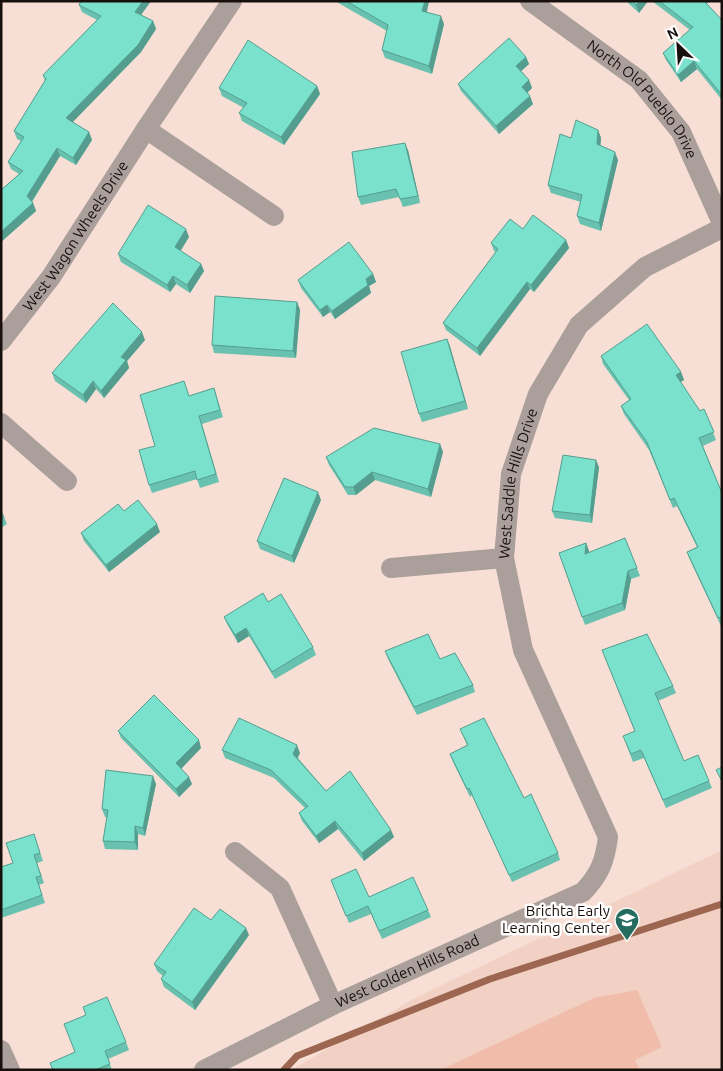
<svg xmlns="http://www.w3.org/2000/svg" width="723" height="1071" viewBox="0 0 723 1071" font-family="Ubuntu,sans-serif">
	<rect width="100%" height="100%" fill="#f8dfd5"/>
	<path fill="#f2d1c4" d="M722,850V1070H291L413,999Z"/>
	<path fill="#f0bdaa" d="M637,990L662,1047L635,1060L640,1070H440L594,998Z"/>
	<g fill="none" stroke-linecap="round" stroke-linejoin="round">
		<path stroke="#9d6651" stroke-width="7" d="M284,1070L297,1056L490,979L722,904"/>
		<g stroke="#aa9f9b" stroke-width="20">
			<path id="s1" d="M530,1L639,80L681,132L722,223"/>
			<path d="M146,129L274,216"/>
			<path id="s2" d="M1,341L51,277L146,129L232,1"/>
			<path d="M1,423L67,481"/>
			<path d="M391,568L504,558"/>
			<path d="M235,852L280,888L333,1005"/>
			<path d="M1,1050L10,1070"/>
			<path id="s3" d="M204,1070L333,1005L583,892C600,874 605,861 608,837L523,650L504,558L511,474L538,394L579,325L645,267L722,228"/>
		</g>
	</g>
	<g fill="#69c2af">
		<path d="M81,1H151L141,15L153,21L156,29L141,52L72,122L89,132L92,140L76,165L60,156L32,202L33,203L36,211L1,242V190L19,174L11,169L8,162L21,141L17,139L14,131L45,81L43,75L97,20L82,12L79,5Z"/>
		<path d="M335,1H429L427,12L444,24L432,74L385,58L382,50L387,31Z"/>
		<path d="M626,1H648L639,13Z"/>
		<path d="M652,1H709L707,4L722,20V100L697,69L681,82L666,60L663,53L690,30Z"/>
		<path d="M526,57L529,64L521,71L529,80L532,88L527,93L533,104L499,134L461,91L458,84Z"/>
		<path d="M317,86L320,94L284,145L242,121L239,113L244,108L222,96L219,88Z"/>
		<path d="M598,130L601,138L600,145L618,160L601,231L580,224L577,216L581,202L551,193L548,185L571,138Z"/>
		<path d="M408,150L420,203L403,207L399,197L361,205L358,197Z"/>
		<path d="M523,229L566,240L569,248L534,292L530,289L480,356L446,330L443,323L496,252L494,251L491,243Z"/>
		<path d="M189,237L180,251L201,264L204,271L190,293L176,284L170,292L121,262L118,254Z"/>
		<path d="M373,274L376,282L369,286L371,293L335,319L330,312L323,317L301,288L298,280Z"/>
		<path d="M297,302L300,310L296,358L214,353L212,345Z"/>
		<path d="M447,339L468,409L422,422L419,414Z"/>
		<path d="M145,340L127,361L129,368L104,398L96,389L86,403L55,381L52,373Z"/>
		<path d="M601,356L681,372L684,380L680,382L700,411L704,409L716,440L703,446L722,493V625L721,626L690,560L687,552L697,547L677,506L673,508L649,450L624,414L621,406L629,400L603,364Z"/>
		<path d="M214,388L223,417L202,424L219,482L200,488L197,479L152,493L149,485L155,446L189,396Z"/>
		<path d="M440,444L443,452L431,497L375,480L356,495H348L329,465L326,457Z"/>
		<path d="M599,467L592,523L555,518L552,511Z"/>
		<path d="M321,500L294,563L260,549L257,541Z"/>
		<path d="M1,511L4,517L7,524L1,528Z"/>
		<path d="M124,511L160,532L109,572L84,541L81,533Z"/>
		<path d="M586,543L589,551V553L637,568L640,576L631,579L625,610L585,625L559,553Z"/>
		<path d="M268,602L313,647L316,655L275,679L249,636L238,643L227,624L224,617Z"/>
		<path d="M385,651L440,659L473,685L475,692L417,715L388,659Z"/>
		<path d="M605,658L673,686L676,693L658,701L684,761L709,781L712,788L666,808L644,758L633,762L626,744L635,732Z"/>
		<path d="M460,729L524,798L558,853L560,860L512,882L472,795L470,797L453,762L450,754L467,745Z"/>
		<path d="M118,731L201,748L181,769L192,784L179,797L121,738Z"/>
		<path d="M222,750L300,753L298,758L326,791L394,837L364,861L338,829L319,843L302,821L299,813L305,808L274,778L225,758Z"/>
		<path d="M156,784L145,836L138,834V850L105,849L103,841L107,817H105L102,809Z"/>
		<path d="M34,834L43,861L37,863L44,883L39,885L45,903L1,918V867L13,863Z"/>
		<path d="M331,880L369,897L428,910L431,917L382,939L371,914L349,923Z"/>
		<path d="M211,920L249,935L195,1010L164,987L161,979L163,976L157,971L154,964Z"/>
		<path d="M126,1042L129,1050L108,1059L112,1070H53Z"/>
	</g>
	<g fill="#559e8f">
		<path d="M143,1H151L138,19L135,12Z"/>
		<path d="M425,1H429L425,19L422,11Z"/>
		<path d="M639,1H648L639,13L636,5Z"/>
		<path d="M441,16L444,24L432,74L429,66Z"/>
		<path d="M153,21L156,29L141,52L69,126L66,118Z"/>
		<path d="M526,57L529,64L518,74L516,66Z"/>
		<path d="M694,61L697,69L681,82L678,75Z"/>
		<path d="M529,80L532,88L525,95L522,87Z"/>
		<path d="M317,86L320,94L284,145L281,137Z"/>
		<path d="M530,96L533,104L499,134L496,126Z"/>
		<path d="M598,130L601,138L600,152L597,144Z"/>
		<path d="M89,132L92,140L76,165L73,158Z"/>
		<path d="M405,143L408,150L420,203L418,196Z"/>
		<path d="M57,148L60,156L30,204L27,196Z"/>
		<path d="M615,152L618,160L601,231L599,223Z"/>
		<path d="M33,203L36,211L1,242V232Z"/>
		<path d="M186,229L189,237L178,255L175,247Z"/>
		<path d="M566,240L569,248L534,292L531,285Z"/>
		<path d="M201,264L204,271L190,293L187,285Z"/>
		<path d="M373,274L376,282L369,286L371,293L335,319L332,311L366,279Z"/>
		<path d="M173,276L176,284L170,292L167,285Z"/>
		<path d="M527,282L530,289L480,356L477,348Z"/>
		<path d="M297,302L300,310L296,358L293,351Z"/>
		<path d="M327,305L330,312L323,317L320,310Z"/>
		<path d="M142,332L145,340L127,361L129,368L104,398L101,391L121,357Z"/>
		<path d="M447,339L450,346L468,409L465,401Z"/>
		<path d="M681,372L684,380L679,383L676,375Z"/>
		<path d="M93,381L96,389L86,403L83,395Z"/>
		<path d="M440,444L443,452L431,497L428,489Z"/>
		<path d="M596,460L599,467L592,523L590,515Z"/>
		<path d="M372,472L375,480L356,495L353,487Z"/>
		<path d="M318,492L321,500L294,563L292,556Z"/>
		<path d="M157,524L160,532L109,572L106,565Z"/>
		<path d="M586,543L589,551L588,562L585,554Z"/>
		<path d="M628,571L631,579L625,610L622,603Z"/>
		<path d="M246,628L249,636L238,643L235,635Z"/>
		<path d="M199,740L201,748L179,771L176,763Z"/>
		<path d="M297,745L300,753L296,761L293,754Z"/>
		<path d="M153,776L156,784L145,836L143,828Z"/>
		<path d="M189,777L192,784L179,797L176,789Z"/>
		<path d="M335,821L338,829L319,843L316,836Z"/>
		<path d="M135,826L138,834V850L135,842Z"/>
		<path d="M391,830L394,837L364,861L362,853Z"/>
		<path d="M246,928L249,935L195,1010L192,1002Z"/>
	</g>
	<g fill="#7ae1cc" stroke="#559e8f">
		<path d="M81,1H143L135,12L153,21L138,45L66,118L89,132L73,158L57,148L27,196L33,203L1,232V190L23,171L8,162L24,137L14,131L46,79L43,75L101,16L79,5Z"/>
		<path d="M346,1H425L422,11L441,16L429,66L382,50L388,25Z"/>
		<path d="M632,1H639L636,5Z"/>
		<path d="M659,1H704L722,20V95L694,61L678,75L663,53L693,27Z"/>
		<path d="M509,38L526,57L516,66L529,80L522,87L530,96L496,126L458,84Z"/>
		<path d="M248,40L317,86L281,137L239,113L247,103L219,88Z"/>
		<path d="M576,120L598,130L597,144L615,152L599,223L577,216L582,195L548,185L560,134L571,138Z"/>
		<path d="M405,143L418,196L400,199L396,189L358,197L352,152Z"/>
		<path d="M148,205L186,229L175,247L201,264L187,285L173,276L167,285L118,254Z"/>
		<path d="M533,215L566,240L531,285L527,282L477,348L443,323L498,249L491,243L510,219L523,229Z"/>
		<path d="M349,242L373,274L366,279L368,285L332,311L327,305L320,310L298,280Z"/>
		<path d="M215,296L297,302L293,351L212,345Z"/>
		<path d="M113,303L142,332L121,357L126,360L101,391L93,381L83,395L52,373Z"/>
		<path d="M647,324L681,372L676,375L700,411L704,409L714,432L699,438L722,493V616L718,618L687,552L698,547L674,498L670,500L647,442L621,406L631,399L601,356Z"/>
		<path d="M447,339L465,401L419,414L401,352Z"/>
		<path d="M184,381L189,396L214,388L220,410L199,416L216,474L197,480L195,471L149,485L139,450L155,446L140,395Z"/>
		<path d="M374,428L440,444L428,489L372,472L353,487H345L326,457Z"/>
		<path d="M563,455L596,460L590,515L552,511Z"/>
		<path d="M284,478L318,492L292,556L257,541Z"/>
		<path d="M138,500L157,524L106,565L81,533L118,504L124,511Z"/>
		<path d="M1,511L4,517L1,518Z"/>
		<path d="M625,538L637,568L628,571L622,603L582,617L559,553L586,543L585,554Z"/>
		<path d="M263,593L268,602L281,594L313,647L272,672L246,628L235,635L224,617Z"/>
		<path d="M428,634L440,659L455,653L473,685L414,707L385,651Z"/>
		<path d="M647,634L673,686L655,693L684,761L698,755L709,781L663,800L641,750L631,754L623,736L635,731L602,650Z"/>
		<path d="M154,695L199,740L176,763L189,777L176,789L118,731Z"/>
		<path d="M239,718L297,745L293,754L326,791L350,771L391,830L362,853L335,821L316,836L299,813L308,806L271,770L222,750Z"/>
		<path d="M484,718L524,798L531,794L558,853L509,875L469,788L467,789L450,754L468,745L460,729Z"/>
		<path d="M722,767V781L716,770Z"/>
		<path d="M106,770L153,776L143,828L135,826V842L103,841L108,810L102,809Z"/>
		<path d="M34,834L40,853L34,855L41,876L36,877L42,895L1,910V867L13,863L6,843Z"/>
		<path d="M356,869L369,897L413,877L428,910L379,931L368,906L346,916L331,880Z"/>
		<path d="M194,908L211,920L220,909L246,928L192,1002L161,979L166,972L154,964Z"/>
		<path d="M107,997L126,1042L105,1051L110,1064L95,1070H53L50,1063L75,1052L64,1024L86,1015L83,1007Z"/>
	</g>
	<defs>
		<symbol id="school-pin" viewBox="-11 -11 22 30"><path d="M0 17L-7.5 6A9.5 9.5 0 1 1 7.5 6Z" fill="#266b5f" stroke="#fff"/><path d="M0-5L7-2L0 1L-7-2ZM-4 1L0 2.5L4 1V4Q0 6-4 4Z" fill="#fff"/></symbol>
	</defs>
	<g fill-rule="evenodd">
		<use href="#school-pin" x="613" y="906" width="28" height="38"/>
	</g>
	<g text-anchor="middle" stroke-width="5" stroke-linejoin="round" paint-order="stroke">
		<g font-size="15" fill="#18100d" stroke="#fff">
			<text dy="5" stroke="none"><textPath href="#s1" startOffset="151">North Old Pueblo Drive</textPath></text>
			<text dy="5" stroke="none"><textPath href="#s2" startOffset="129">West Wagon Wheels Drive</textPath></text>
			<text dy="5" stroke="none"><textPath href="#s3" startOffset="856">West Saddle Hills Drive</textPath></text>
			<text dy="5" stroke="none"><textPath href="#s3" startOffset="226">West Golden Hills Road</textPath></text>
		</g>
		<g font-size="15" fill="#18100d" stroke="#fff" text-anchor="end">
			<text x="610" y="916">Brichta Early<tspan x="610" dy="17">Learning Center</tspan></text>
		</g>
	</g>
	<rect width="723" height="1071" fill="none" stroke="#18100d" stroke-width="5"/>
	<g transform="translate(678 45) rotate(335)" stroke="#ffffff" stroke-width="4" paint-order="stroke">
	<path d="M0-4L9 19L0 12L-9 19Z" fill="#18100d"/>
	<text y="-8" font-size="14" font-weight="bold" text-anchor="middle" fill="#18100d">N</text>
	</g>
</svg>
